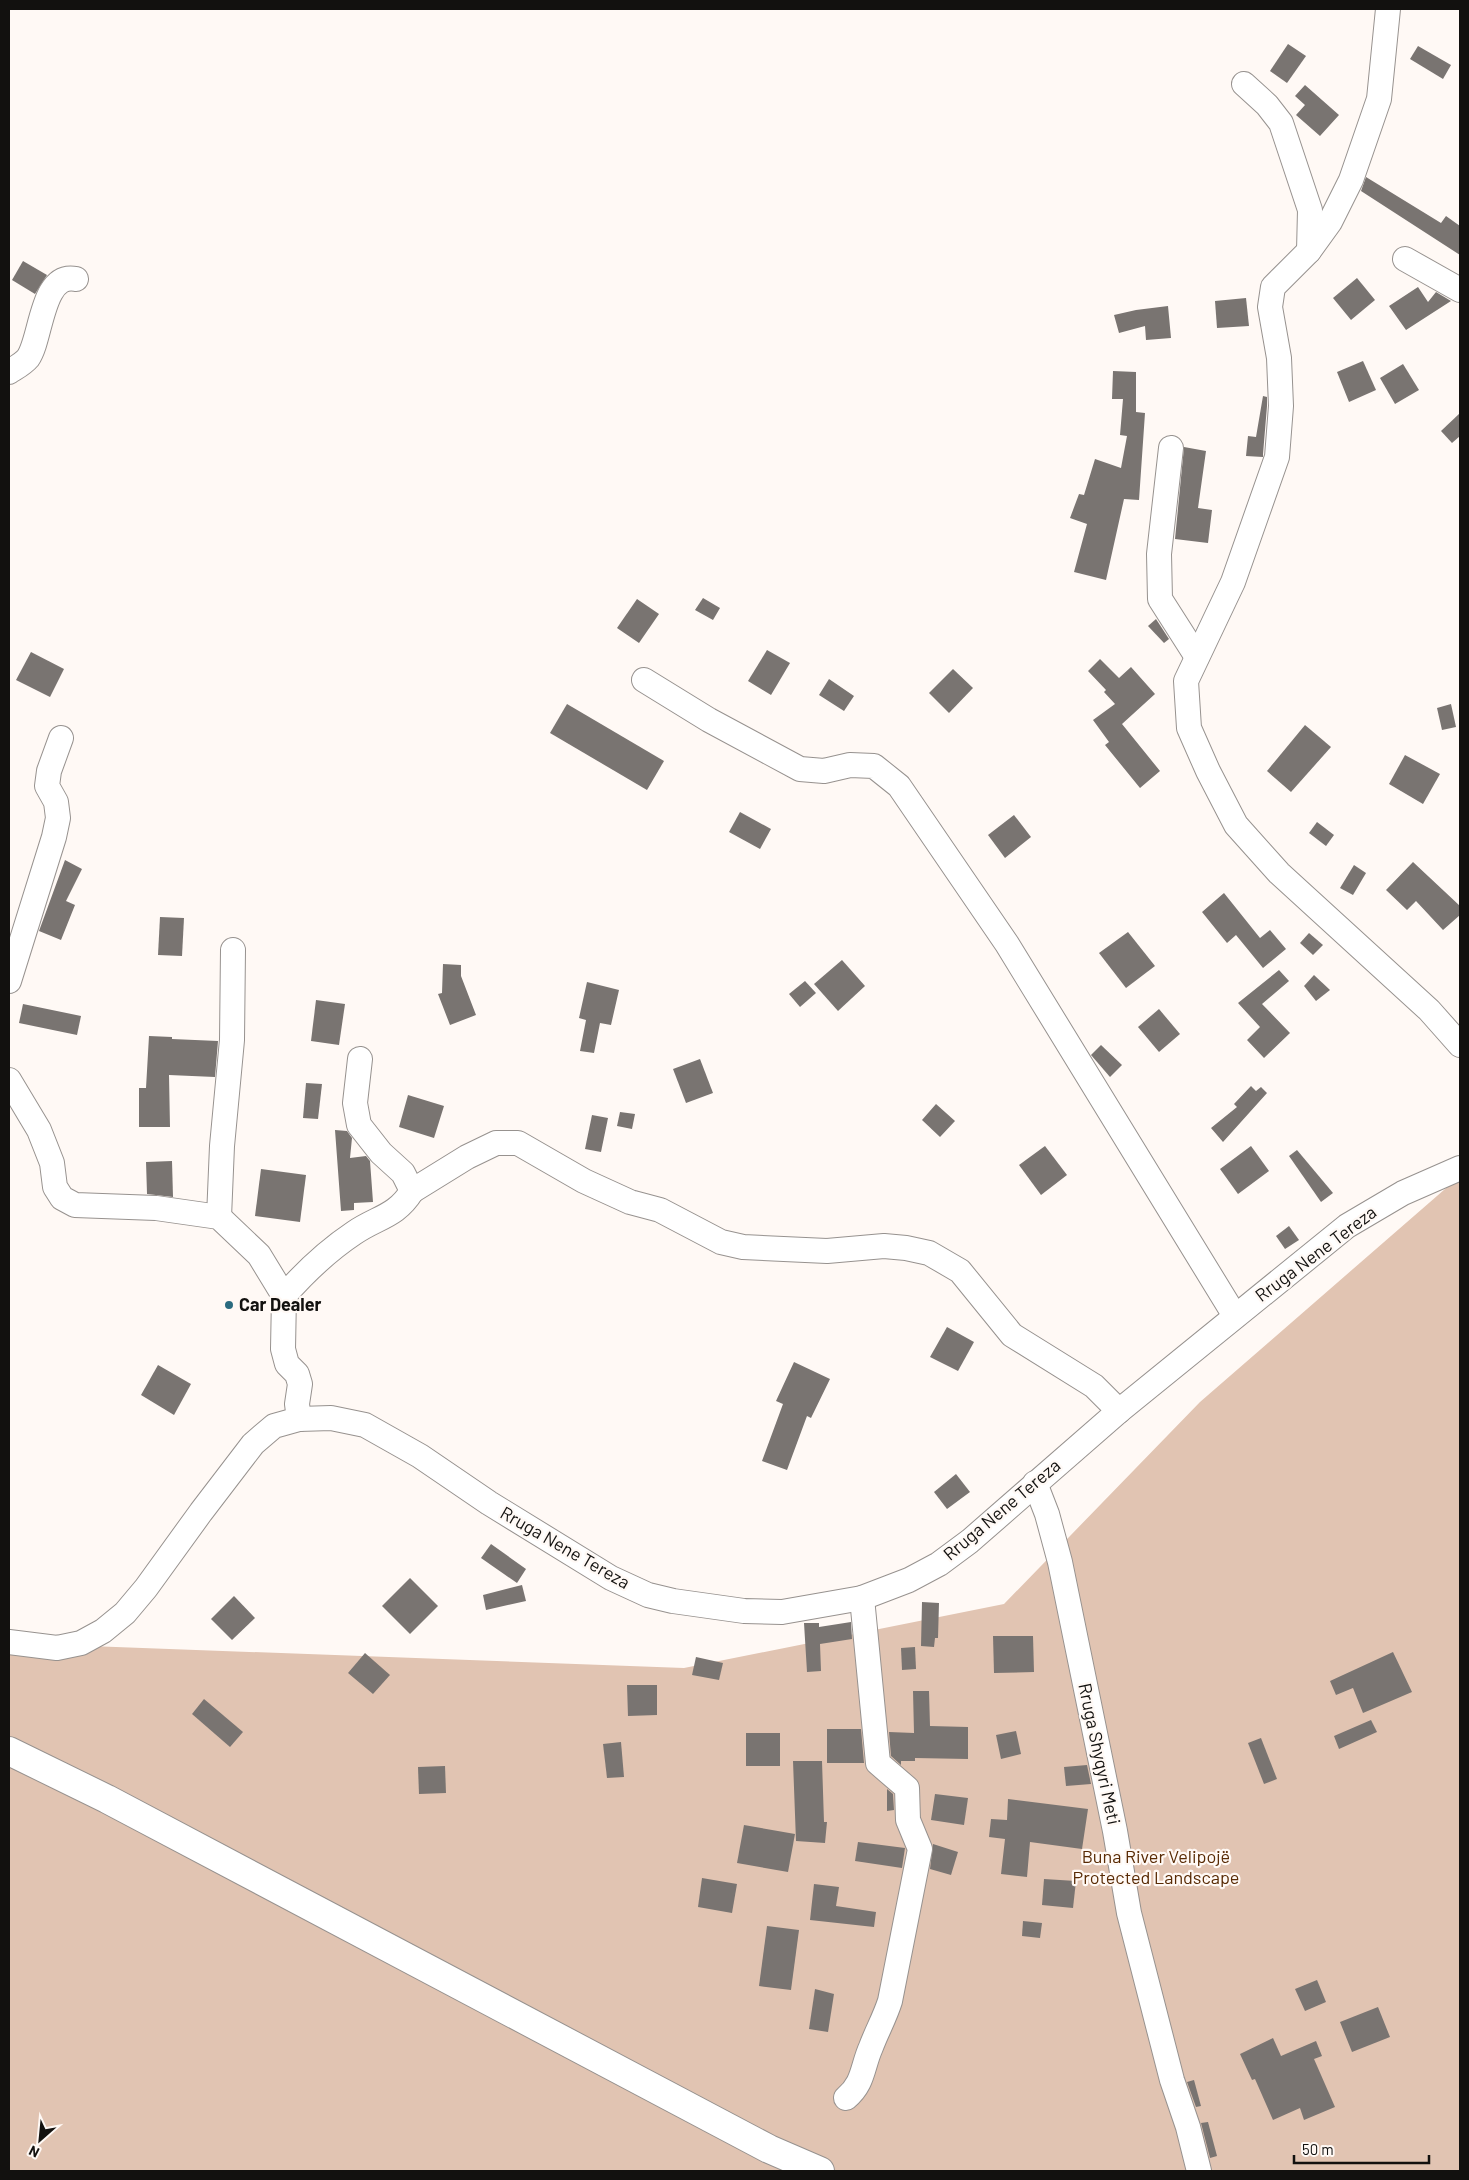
<svg xmlns="http://www.w3.org/2000/svg" width="1469" height="2180" viewBox="0 0 1469 2180" font-family="Barlow,sans-serif">
	<rect width="100%" height="100%" fill="#fff9f5"/>
	<path fill="#e1c4b2" d="M1460,1176V2171H9V1643L684,1668L1004,1604L1200,1402Z"/>
	<g fill="#797471">
		<path d="M1288,44L1306,56L1287,83L1270,71Z"/>
		<path d="M1418,46L1451,65L1443,79L1410,59Z"/>
		<path d="M1305,85L1339,115L1320,136L1296,115L1305,105L1295,96Z"/>
		<path d="M1366,177L1441,223L1446,216L1460,226V255L1361,191Z"/>
		<path d="M23,261L47,275L35,294L12,280Z"/>
		<path d="M1357,278L1375,300L1351,320L1333,298Z"/>
		<path d="M1418,287L1428,302L1436,292L1451,301L1406,330L1389,306Z"/>
		<path d="M1246,298L1249,326L1217,328L1215,301Z"/>
		<path d="M1168,306L1171,338L1146,340L1145,326L1119,333L1114,315L1136,310Z"/>
		<path d="M1363,361L1376,390L1349,402L1337,372Z"/>
		<path d="M1403,364L1419,390L1395,404L1380,378Z"/>
		<path d="M1113,371L1136,372V412L1145,413L1139,500L1124,499L1106,580L1074,572L1087,524L1070,518L1079,494L1084,495L1095,459L1121,468L1127,436L1120,435L1123,399H1112Z"/>
		<path d="M1263,396L1267,397V406L1263,454V457L1246,456L1248,436L1256,437Z"/>
		<path d="M1460,413V436L1452,443L1441,431Z"/>
		<path d="M1184,447L1206,451L1198,508L1212,510L1208,543L1175,539Z"/>
		<path d="M703,598L720,608L713,620L695,610Z"/>
		<path d="M637,599L659,614L639,643L617,628Z"/>
		<path d="M1156,619L1169,639L1164,643L1148,626Z"/>
		<path d="M767,650L790,663L771,695L748,681Z"/>
		<path d="M31,652L64,669L50,697L16,680Z"/>
		<path d="M1100,659L1119,678L1131,667L1155,694L1122,724L1160,771L1140,788L1105,745L1109,742L1093,720L1115,704L1104,692L1106,690L1088,671Z"/>
		<path d="M953,669L973,688L949,713L929,693Z"/>
		<path d="M829,679L854,696L844,711L819,695Z"/>
		<path d="M567,704L664,761L647,790L550,733Z"/>
		<path d="M1451,704L1456,727L1442,730L1437,708Z"/>
		<path d="M1305,725L1331,747L1291,792L1267,771Z"/>
		<path d="M1405,755L1440,774L1423,804L1389,784Z"/>
		<path d="M740,812L771,829L760,849L729,832Z"/>
		<path d="M1014,815L1031,837L1005,858L988,835Z"/>
		<path d="M1317,822L1334,835L1326,846L1309,833Z"/>
		<path d="M65,860L82,869L66,901L75,905L61,940L39,931Z"/>
		<path d="M1413,862L1460,906V915L1443,930L1416,901L1407,910L1386,890Z"/>
		<path d="M1354,865L1366,873L1353,895L1340,888Z"/>
		<path d="M1224,893L1260,938L1270,930L1286,949L1263,968L1236,935L1227,943L1202,912Z"/>
		<path d="M160,917L184,918L182,956L158,955Z"/>
		<path d="M1128,932L1155,966L1126,988L1099,953Z"/>
		<path d="M1309,933L1323,945L1313,955L1300,943Z"/>
		<path d="M842,960L865,986L838,1011L814,984Z"/>
		<path d="M443,964L461,965V976L476,1015L450,1025L438,994L442,993Z"/>
		<path d="M1279,970L1289,981L1262,1004L1290,1033L1264,1058L1247,1040L1260,1027L1238,1003Z"/>
		<path d="M1314,975L1330,990L1316,1001L1304,986Z"/>
		<path d="M805,981L816,993L800,1007L789,994Z"/>
		<path d="M587,982L619,990L611,1025L600,1023L594,1053L580,1051L586,1020L579,1018Z"/>
		<path d="M316,1000L345,1004L339,1045L311,1041Z"/>
		<path d="M23,1004L81,1016L77,1035L19,1023Z"/>
		<path d="M1159,1009L1180,1034L1159,1052L1138,1027Z"/>
		<path d="M149,1036L172,1037V1039L218,1041L215,1077L169,1075L170,1127H139V1088H146Z"/>
		<path d="M1101,1045L1122,1065L1110,1077L1091,1055Z"/>
		<path d="M700,1059L713,1093L686,1103L673,1069Z"/>
		<path d="M306,1083L322,1084L318,1119L303,1118Z"/>
		<path d="M1251,1086L1256,1091L1261,1087L1267,1093L1223,1142L1211,1128L1237,1107L1234,1104Z"/>
		<path d="M408,1095L444,1106L434,1138L399,1127Z"/>
		<path d="M936,1104L955,1121L940,1137L922,1120Z"/>
		<path d="M620,1112L635,1114L632,1129L617,1126Z"/>
		<path d="M592,1115L608,1118L601,1152L585,1149Z"/>
		<path d="M335,1130L347,1131L352,1138L350,1158L366,1156L370,1161L373,1202L354,1203V1210L341,1211Z"/>
		<path d="M1045,1146L1067,1175L1041,1195L1019,1165Z"/>
		<path d="M1251,1146L1269,1171L1238,1194L1220,1169Z"/>
		<path d="M1297,1150L1333,1193L1321,1202L1289,1156Z"/>
		<path d="M172,1161L173,1197L147,1194L146,1162Z"/>
		<path d="M261,1169L306,1175L300,1222L255,1216Z"/>
		<path d="M1289,1226L1299,1240L1285,1249L1276,1236Z"/>
		<path d="M947,1327L974,1342L958,1371L930,1357Z"/>
		<path d="M794,1362L830,1379L811,1418L807,1416L787,1470L762,1461L783,1404L776,1401Z"/>
		<path d="M158,1365L191,1384L174,1415L141,1395Z"/>
		<path d="M956,1474L970,1492L947,1509L934,1492Z"/>
		<path d="M491,1544L526,1569L517,1583L481,1558Z"/>
		<path d="M410,1578L438,1606L410,1634L382,1606Z"/>
		<path d="M522,1585L526,1601L486,1610L483,1595Z"/>
		<path d="M234,1596L255,1618L232,1640L211,1619Z"/>
		<path d="M922,1602L939,1603L938,1638H935L934,1647L921,1646Z"/>
		<path d="M851,1622L852,1639L820,1644L821,1671L807,1672L804,1623H819V1627Z"/>
		<path d="M993,1636H1033L1034,1672L994,1673Z"/>
		<path d="M915,1647L916,1669L902,1670L901,1648Z"/>
		<path d="M1393,1652L1412,1692L1363,1713L1353,1688L1336,1695L1330,1681Z"/>
		<path d="M365,1653L390,1675L373,1694L348,1673Z"/>
		<path d="M696,1657L723,1663L719,1680L692,1675Z"/>
		<path d="M627,1685H657V1715L628,1716Z"/>
		<path d="M913,1691H929L930,1726L968,1727V1759L915,1758V1761H901V1765L891,1756L889,1732L914,1733Z"/>
		<path d="M204,1699L243,1732L230,1747L192,1714Z"/>
		<path d="M1371,1720L1377,1732L1339,1749L1334,1736Z"/>
		<path d="M827,1729H861L864,1763H827Z"/>
		<path d="M1016,1731L1021,1754L1001,1759L996,1735Z"/>
		<rect x="746" y="1733" width="34" height="33"/>
		<path d="M1261,1738L1277,1779L1264,1784L1248,1743Z"/>
		<path d="M621,1742L624,1777L607,1778L603,1744Z"/>
		<path d="M793,1761H822L824,1822H827L825,1843L796,1841Z"/>
		<path d="M1087,1765L1091,1784L1066,1786L1064,1767Z"/>
		<path d="M445,1766L446,1793L419,1794L418,1767Z"/>
		<path d="M887,1789L893,1794L894,1810L887,1811Z"/>
		<path d="M935,1794L968,1798L964,1825L931,1820Z"/>
		<path d="M1008,1799L1088,1809L1082,1849L1030,1842L1027,1877L1001,1874L1005,1839L989,1837L991,1819L1007,1820Z"/>
		<path d="M744,1825L795,1834L788,1872L737,1863Z"/>
		<path d="M858,1842L905,1848L902,1868L855,1861Z"/>
		<path d="M933,1844L958,1852L951,1875L930,1869Z"/>
		<path d="M702,1878L737,1884L732,1913L698,1907Z"/>
		<path d="M1044,1879L1076,1881L1073,1908L1042,1905Z"/>
		<path d="M814,1884L839,1887L836,1906L876,1912L874,1927L810,1920Z"/>
		<path d="M1023,1921L1042,1923L1040,1938L1022,1936Z"/>
		<path d="M767,1926L799,1930L791,1990L759,1986Z"/>
		<path d="M1317,1980L1326,2002L1305,2011L1295,1989Z"/>
		<path d="M815,1989L834,1994L828,2032L809,2029Z"/>
		<path d="M1378,2007L1390,2037L1352,2052L1340,2022Z"/>
		<path d="M1273,2038L1281,2056L1316,2041L1322,2056L1314,2059L1335,2107L1304,2120L1300,2108L1273,2120L1255,2079L1252,2080L1240,2054Z"/>
		<path d="M1194,2080L1201,2106L1196,2107L1187,2082Z"/>
		<path d="M1208,2122L1217,2156L1210,2158L1201,2123Z"/>
	</g>
	<g fill="none" stroke-linecap="round" stroke-linejoin="round">
		<defs>
			<g id="minor">
				<path d="M1388,9L1379,99L1351,180L1330,222L1309,251L1273,287L1270,307L1279,358L1281,406L1277,457L1233,582L1186,681L1189,728L1208,771L1236,825L1279,873L1429,1010L1460,1045"/>
				<path d="M1244,84L1267,105L1281,123L1310,210L1309,251"/>
				<path d="M1405,259L1460,290"/>
				<path d="M9,372C15,368 23,364 28,358C42,338 41,272 76,279"/>
				<path d="M1171,448L1159,554L1160,599L1197,657"/>
				<path d="M644,680L709,720L800,769L824,771L850,765L874,766L899,786L1007,944L1235,1316"/>
				<path d="M9,981L54,837L58,818L56,802L47,786L49,771L61,738"/>
				<path d="M9,1080L39,1130L52,1163L55,1187L62,1198L75,1205L156,1208L219,1217L259,1255L284,1296L283,1349L287,1364L297,1374L300,1384L297,1404L299,1419"/>
				<path d="M412,1191L467,1157L496,1143H518L584,1181L630,1202L660,1210L721,1242L743,1247L827,1251L884,1246L906,1248L929,1253L960,1271L1012,1335L1094,1386L1119,1411"/>
				<path d="M219,1217L222,1146L232,1040L233,950"/>
				<path d="M284,1296C305,1272 327,1251 354,1233C377,1217 396,1217 412,1191L403,1173L381,1153L359,1125L355,1103L360,1059"/>
				<path d="M1035,1483L1047,1514L1060,1562L1115,1831L1129,1913L1172,2080L1188,2127L1199,2171"/>
				<path d="M9,1642L57,1648L81,1643L103,1631L125,1613L146,1588L201,1512L253,1444L274,1426L299,1419L331,1418L365,1425L420,1456L489,1503L611,1578L648,1595L673,1601L744,1611L782,1612L862,1598L909,1580L939,1564L970,1541L1119,1411L1347,1226L1403,1193L1460,1168"/>
				<path d="M846,2098C864,2083 862,2067 871,2047C877,2031 885,2017 890,2001L920,1849L908,1820L907,1788L878,1763L862,1598"/>
			</g>
			<path id="major" d="M9,1751L107,1799L769,2149L820,2171"/>
		</defs>
		<use href="#minor" stroke="#97928f" stroke-width="26"/>
		<use href="#major" stroke="#97928f" stroke-width="30"/>
		<use href="#minor" stroke="#fff" stroke-width="24"/>
		<use href="#major" stroke="#fff" stroke-width="28"/>
	</g>
	<circle fill="#2b6b7f" stroke="#fff9f5" stroke-width="2" cx="229" cy="1305" r="5"/>
	<g text-anchor="middle" stroke-width="4.5" stroke-linejoin="round" paint-order="stroke">
		<g font-size="18" fill="#12110f" stroke="#fff9f5">
			<text transform="translate(1316 1254) rotate(-37)" y="6">Rruga Nene Tereza</text>
			<text transform="translate(1002 1510) rotate(-40)" y="6">Rruga Nene Tereza</text>
			<text transform="translate(565 1548) rotate(30)" y="6">Rruga Nene Tereza</text>
			<text transform="translate(1099 1754) rotate(78)" y="6">Rruga Shyqyri Meti</text>
		</g>
		<g font-size="18" font-weight="bold" fill="#12110f" stroke="#fff9f5" text-anchor="start">
			<text x="239" y="1311">Car Dealer</text>
		</g>
		<g font-size="18" fill="#582a04" stroke="#fff9f5">
			<text x="1156" y="1863">Buna River Velipojë<tspan x="1156" dy="21">Protected Landscape</tspan></text>
		</g>
	</g>
	<rect width="1469" height="2180" fill="none" stroke="#12110f" stroke-width="20"/>
	<g transform="translate(40 2140) rotate(207)" stroke="#fff9f5" stroke-width="4" paint-order="stroke">
	<path d="M0-4L9 19L0 12L-9 19Z" fill="#12110f"/>
	<text y="-8" font-size="14" font-weight="bold" text-anchor="middle" fill="#12110f">N</text>
	</g>
	<path d="M1294 2155v8h135v-8" fill="none" stroke="#12110f" stroke-width="2.5"/>
	<text x="1302" y="2155" font-size="15" fill="#12110f" stroke="#fff9f5" stroke-width="4" paint-order="stroke">50 m</text>
</svg>
